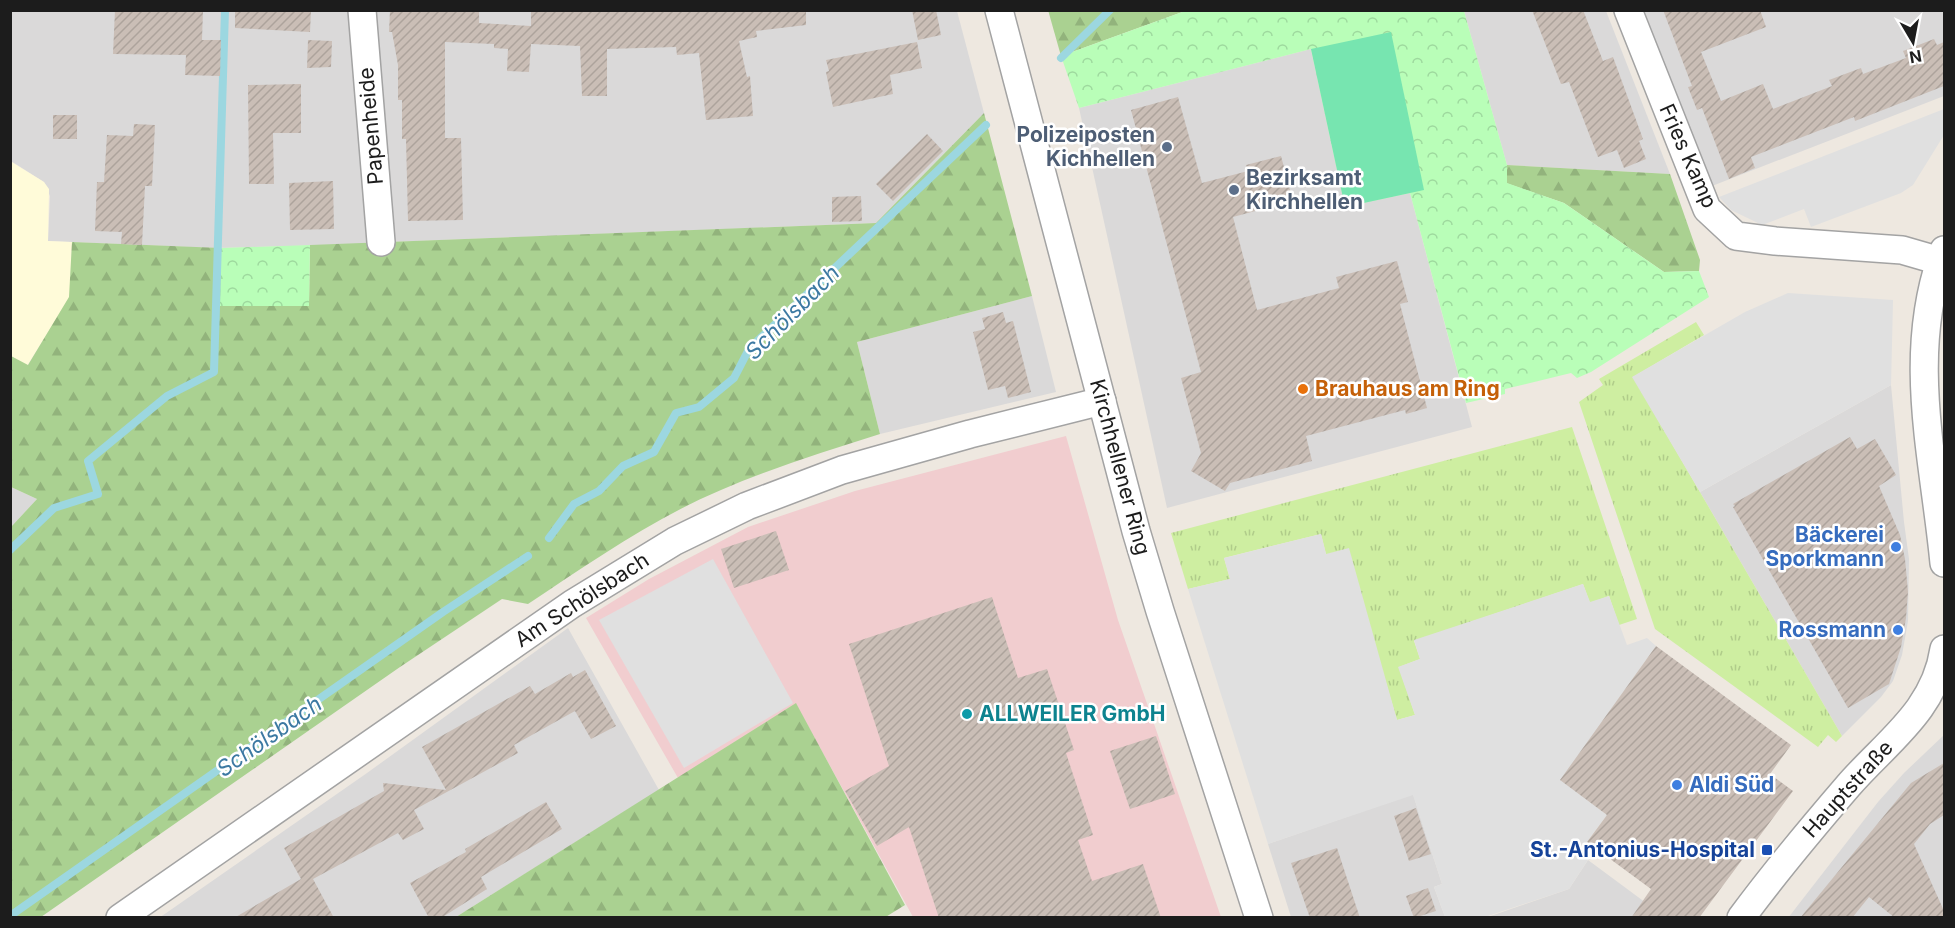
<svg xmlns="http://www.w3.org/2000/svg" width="1955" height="928" viewBox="0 0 1955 928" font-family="Inter,sans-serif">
	<defs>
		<pattern id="grass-tufts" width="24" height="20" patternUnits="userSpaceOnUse" patternTransform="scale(1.5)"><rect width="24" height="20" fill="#ceeea1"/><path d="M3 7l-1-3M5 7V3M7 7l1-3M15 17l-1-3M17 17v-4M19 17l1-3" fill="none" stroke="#b0cc8a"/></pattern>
		<pattern id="forest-firs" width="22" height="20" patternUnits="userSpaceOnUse" patternTransform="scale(1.5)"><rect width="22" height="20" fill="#aad191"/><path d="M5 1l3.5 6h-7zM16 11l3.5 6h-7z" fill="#92b37c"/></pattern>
		<pattern id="park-crowns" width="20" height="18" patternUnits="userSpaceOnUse" patternTransform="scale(1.5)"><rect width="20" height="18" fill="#b9feb8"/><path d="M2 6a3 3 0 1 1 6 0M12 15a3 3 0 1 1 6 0" fill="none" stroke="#9ed99e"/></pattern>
		<pattern id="building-hatch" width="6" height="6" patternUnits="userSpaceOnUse" patternTransform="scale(1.5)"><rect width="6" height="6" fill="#cabeb6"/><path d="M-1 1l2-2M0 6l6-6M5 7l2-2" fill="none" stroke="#ada39c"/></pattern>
	</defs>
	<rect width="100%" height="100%" fill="#eee8e0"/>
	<g fill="#dad9d9">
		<path d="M10,11H348L367,244L215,248L48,241L50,196L44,182L11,161Z"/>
		<path d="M374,11H957L984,113L876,223L390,242Z"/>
		<path d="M1464,11H1606L1670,174L1507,165Z"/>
		<path d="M1642,11H1944V96L1712,186Z"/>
		<path d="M1311,49L1345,206L1410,193L1472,427L1167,508L1079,108Z"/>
		<path d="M1032,296L1056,392L880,434L857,342Z"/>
		<path d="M1891,385L1904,522L1909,559L1908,621L1902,655L1893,681L1881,697L1842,736L1700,492Z"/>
		<path d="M11,487L37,499L11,527Z"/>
		<path d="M568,628L659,790L456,917L159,918L367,773Z"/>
		<path d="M1944,735V917L1788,918L1878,802L1904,773Z"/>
		<path d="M1413,794L1442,884L1434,887L1445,917H1291L1268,844Z"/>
		<path d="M1588,860L1665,917L1485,918L1569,889Z"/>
	</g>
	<path fill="#f1cdcf" d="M1066,436L1118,620L1221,917H913L796,704L678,778L586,618L649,579L748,527L855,491Z"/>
	<path fill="#fffbd9" d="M10,161L44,182L49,189L48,241L72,242L70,297L27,366L11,356Z"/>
	<g fill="url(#grass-tufts)">
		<path d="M1696,322L1704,335L1633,377L1842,736L1836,742L1828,735L1818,747L1655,629L1579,402L1603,385L1599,379Z"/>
		<path d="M1572,427L1637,619L1619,625L1609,596L1590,603L1583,584L1414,641L1420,659L1399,667L1415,715L1397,720L1377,653L1326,554L1321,534L1224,558L1230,579L1188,589L1171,533Z"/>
	</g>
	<g fill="url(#forest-firs)">
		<path d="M1048,10L1185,11L1061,56Z"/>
		<path d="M984,113L1032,296L857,342L880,434C826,451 772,468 721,490C652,519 590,563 528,604L502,599L400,667L41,917H11V527L37,499L11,487V356L28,365L69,297L72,242L221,248V306L309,305L310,245L876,223Z"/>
		<path d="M1507,165L1670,174L1700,260L1699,271L1664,272L1564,203L1506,183Z"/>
		<path d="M796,703L905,905L884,918L456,917Z"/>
	</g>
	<g fill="url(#park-crowns)">
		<path d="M1185,11H1464L1507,165V183L1564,203L1664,272L1699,271L1709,297L1591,372L1577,378L1571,373L1505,389V394L1466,403L1410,193L1345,207L1311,49L1079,108L1061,56Z"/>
		<path d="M310,245L309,306H220L221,248Z"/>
	</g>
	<path fill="#77e5b0" d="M1391,32L1424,190L1345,207L1311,49Z"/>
	<g fill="#e0e0e0">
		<path d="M1944,109V135L1913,185L1901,193L1811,227L1804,209L1762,225L1731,210L1719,197Z"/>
		<path d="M1788,293L1893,300L1891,385L1700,492L1632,377L1745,312Z"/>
		<path d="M1321,534L1326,554L1349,548L1397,720L1415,715L1398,667L1420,659L1414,640L1583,584L1590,602L1609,596L1627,645L1647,638L1656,646L1561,780L1607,815L1587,842L1595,849L1569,889L1485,917H1445L1434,887L1442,884L1413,795L1268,844L1188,589L1230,579L1224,558Z"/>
		<path d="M713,559L793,703L684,768L599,620Z"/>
	</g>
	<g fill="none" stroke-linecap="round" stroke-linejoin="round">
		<g stroke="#9cd7e0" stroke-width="8">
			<path d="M1061,58L1110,10"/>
			<path d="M549,538L574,504L599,491L623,466L654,452L676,413L699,407L734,378L749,349L986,125"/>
			<path d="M10,550L54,508L98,494L88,461L167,396L214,372L225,10"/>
			<path d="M10,916L443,612L528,556"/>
		</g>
	</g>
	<g fill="url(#building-hatch)">
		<path d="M115,10H203L202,40H221L220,76L185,75L186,55L113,54Z"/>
		<path d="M235,10H311L310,32L235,28Z"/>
		<path d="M390,10H479V23L531,26V10H806V25L756,31L757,37L739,41L747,77L750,76L753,116L706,120L699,53L677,55L676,47L607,49V96H582L580,46L531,44L529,72L507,71L508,49L494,48V44L445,42V138H461L463,220L408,221L406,139H402V100H398V65L392,32H389Z"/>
		<path d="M912,10H936L941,35L918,40Z"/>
		<path d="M1532,10H1583L1603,61L1613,57L1643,139L1639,141L1646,159L1624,168L1617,150L1598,157L1569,82L1561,84Z"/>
		<path d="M1663,10H1760L1766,27L1701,52L1721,101L1763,84L1773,109L1832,86L1829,80L1861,68L1863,74L1906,58L1903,51L1934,39L1937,45L1944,42V86L1855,121L1854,117L1751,157L1755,168L1729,179L1702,108L1697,110L1688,87L1692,86Z"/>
		<path d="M308,40L332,41L331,67L307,68Z"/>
		<path d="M917,42L922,68L890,75L893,94L833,107L826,72L829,71L826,60Z"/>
		<path d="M301,84V133H273L274,184H249L248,85Z"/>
		<path d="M1178,97L1202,183L1248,171L1246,165L1281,156L1293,201L1233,217L1257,310L1339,288L1336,277L1397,261L1408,302L1400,304L1427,408L1406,414L1405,410L1306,436L1312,461L1230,483L1225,491L1191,471L1201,453L1181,378L1201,372L1131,110Z"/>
		<rect x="53" y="115" width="24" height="24"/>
		<path d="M134,124L155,125L152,186H145L142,245L121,244L122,232L95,231L97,182H104L107,135L133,136Z"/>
		<path d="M927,134L943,151L893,201L876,184Z"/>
		<path d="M333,181L334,229L290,230L289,183Z"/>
		<path d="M861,196L862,221L832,222V197Z"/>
		<path d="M1003,312L1006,323L1013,321L1031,392L1008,398L1005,386L988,390L973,332L985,329L982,318Z"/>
		<path d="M1850,437L1857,449L1875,439L1896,475L1879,486L1900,535L1905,559L1908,592L1906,618L1901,647L1889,684L1848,708L1733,507L1735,506L1733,504Z"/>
		<path d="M776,531L789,570L734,588L721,549Z"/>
		<path d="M992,597L1018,678L1047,669L1074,750L1066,753L1093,835L1078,840L1092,881L1143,864L1161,918H939L909,827L877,846L845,791L889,766L849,644Z"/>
		<path d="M1656,646L1791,745L1770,774L1793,791L1699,918H1631L1651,889L1587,842L1607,815L1560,780Z"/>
		<path d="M585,670L616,726L591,739L575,711L514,745L518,753L414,810L424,829L403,840L398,833L313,879L334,918H234L301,879L284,848L384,791L383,783L446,790L422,747L530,686L535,694L571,673L573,677Z"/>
		<path d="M1156,736L1175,794L1130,809L1110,751Z"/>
		<path d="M1944,763V815L1930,824L1914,844L1944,911V918H1895L1869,897L1852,918H1800L1911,783Z"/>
		<path d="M546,802L562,829L481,877L487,889L441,918H429L410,883L466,852L465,849Z"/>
		<path d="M1416,808L1431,854L1409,861L1394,816Z"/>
		<path d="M1337,848L1360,918H1310L1291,863Z"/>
		<path d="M1428,888L1436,911L1414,918L1406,896Z"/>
	</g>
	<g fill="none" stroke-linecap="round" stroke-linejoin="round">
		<defs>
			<g id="minor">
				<path d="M362,10L381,242"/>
				<path d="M999,10L1136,531L1160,611L1259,918"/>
				<path d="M1628,10L1707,209L1736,236L1775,241L1902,250L1940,261"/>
				<path d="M1944,250C1905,354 1934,458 1944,563"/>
				<path d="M120,918L572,604L675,541L747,506L842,470L970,434L1102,401"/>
				<path d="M1741,918C1775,872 1811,829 1848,786C1886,742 1935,711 1944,649"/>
			</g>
		</defs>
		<use href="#minor" stroke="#a3a3a3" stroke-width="30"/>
		<use href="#minor" stroke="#fff" stroke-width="27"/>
	</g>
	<g fill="#5c6f8a" stroke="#fff" stroke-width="2">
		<circle cx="1167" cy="147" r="6"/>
		<circle cx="1234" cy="190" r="6"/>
	</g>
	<circle fill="#e8710a" stroke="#fff" stroke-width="2" cx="1303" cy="389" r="6"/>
	<g fill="#3f7fe0" stroke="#fff" stroke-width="2">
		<circle cx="1896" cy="547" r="6"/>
		<circle cx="1898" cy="630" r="6"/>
		<circle cx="1677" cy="785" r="6"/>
	</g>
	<circle fill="#0f9aa8" stroke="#fff" stroke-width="2" cx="967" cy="714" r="6"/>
	<rect fill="#1a4fb4" stroke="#fff" stroke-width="2" x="1761" y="844" width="12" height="12" rx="3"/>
	<g text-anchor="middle" stroke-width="5" stroke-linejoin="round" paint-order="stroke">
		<g font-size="21" fill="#1c1c1c" stroke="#fff">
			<text transform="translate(371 126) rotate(-95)" y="7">Papenheide</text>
			<text transform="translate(1688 156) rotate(66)" y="7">Fries Kamp</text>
			<text transform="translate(1120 467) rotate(75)" y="7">Kirchhellener Ring</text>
			<text transform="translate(582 600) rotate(-33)" y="7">Am Schölsbach</text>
			<text transform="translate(1848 789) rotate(-48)" y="7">Hauptstraße</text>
		</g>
		<g font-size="21" font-weight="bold" fill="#4e5e75" stroke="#fff" text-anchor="end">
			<text x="1155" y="142">Polizeiposten<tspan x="1155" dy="24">Kichhellen</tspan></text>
			<text x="1246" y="185" text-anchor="start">Bezirksamt<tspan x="1246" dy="24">Kirchhellen</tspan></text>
		</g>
		<g font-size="21" font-weight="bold" fill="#c56008" stroke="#fff" text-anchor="start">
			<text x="1315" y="396">Brauhaus am Ring</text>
		</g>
		<g font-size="21" font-weight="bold" fill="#366cbe" stroke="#fff" text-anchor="end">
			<text x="1884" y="542">Bäckerei<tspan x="1884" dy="24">Sporkmann</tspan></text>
			<text x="1886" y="637">Rossmann</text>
			<text x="1689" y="792" text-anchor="start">Aldi Süd</text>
		</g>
		<g font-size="21" font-weight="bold" fill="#0d838f" stroke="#fff" text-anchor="start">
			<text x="979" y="721">ALLWEILER GmbH</text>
		</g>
		<g font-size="21" font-weight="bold" fill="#164399" stroke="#fff" text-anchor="end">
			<text x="1755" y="857">St.-Antonius-Hospital</text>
		</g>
		<g font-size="22" font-style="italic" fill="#3c79a2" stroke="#fff">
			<text transform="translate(792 312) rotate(-45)" y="8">Schölsbach</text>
			<text transform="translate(269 736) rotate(-35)" y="8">Schölsbach</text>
		</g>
	</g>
	<rect width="1955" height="928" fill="none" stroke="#1c1c1c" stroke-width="24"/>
	<g transform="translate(1913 42) rotate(170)" stroke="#ffffff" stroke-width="4.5" paint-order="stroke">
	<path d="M0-4.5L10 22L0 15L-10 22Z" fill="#1c1c1c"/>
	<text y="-9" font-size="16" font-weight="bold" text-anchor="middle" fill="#1c1c1c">N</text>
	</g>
</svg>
